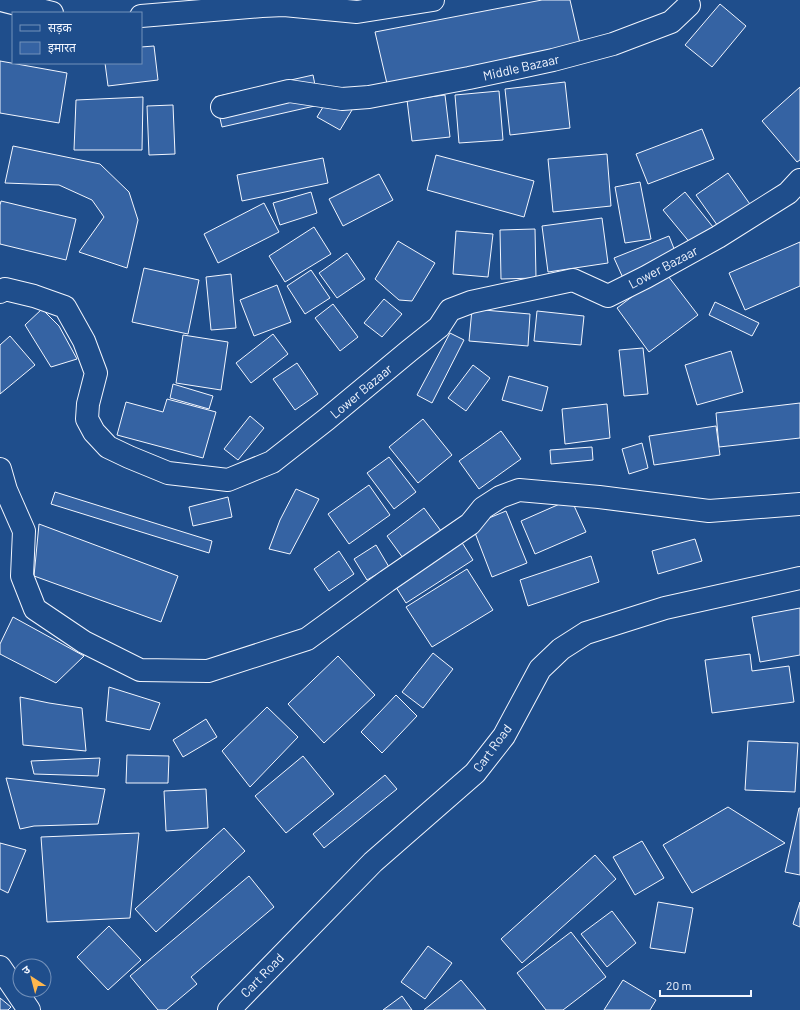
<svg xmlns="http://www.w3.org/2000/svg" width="800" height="1010" viewBox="0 0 800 1010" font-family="Barlow,'Noto Sans Devanagari',sans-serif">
	<rect width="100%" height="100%" fill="#1f4e8c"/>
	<g fill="#3563a3" stroke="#f2f6ff">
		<path d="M542,0H570L581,48L388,88L375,32Z"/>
		<path d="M720,4L746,26L712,67L685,45Z"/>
		<path d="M154,46L158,80L108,86L105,63H141V47Z"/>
		<path d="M0,61L67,73L59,123L0,113Z"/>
		<path d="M313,75L319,105L222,127L215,97Z"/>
		<path d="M565,82L570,128L510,135L505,89Z"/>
		<path d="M335,87L358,100L340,130L317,117Z"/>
		<path d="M800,87V160L797,162L762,121Z"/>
		<path d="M499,91L503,140L459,143L455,95Z"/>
		<path d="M445,95L450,137L412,141L407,100Z"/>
		<path d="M143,97L142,150H74L76,100Z"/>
		<path d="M173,105L175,154L149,155L147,106Z"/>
		<path d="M702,129L714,159L648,184L636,154Z"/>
		<path d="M13,146L100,164L129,192L138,220L127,268L79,252L104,217L92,200L59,185L5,183Z"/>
		<path d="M607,154L611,206L553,212L548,159Z"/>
		<path d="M436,155L534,181L524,217L427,190Z"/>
		<path d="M323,158L328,183L242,201L237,175Z"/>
		<path d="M728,173L752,207L720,229L696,195Z"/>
		<path d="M379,174L393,200L343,226L329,199Z"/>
		<path d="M640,182L651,239L625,243L615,187Z"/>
		<path d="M311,192L317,213L280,225L273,203Z"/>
		<path d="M685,192L713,227L691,244L663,210Z"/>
		<path d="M1,201L76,219L66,260L0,244V205Z"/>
		<path d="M264,203L279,232L218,263L204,234Z"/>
		<path d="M602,218L608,263L548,272L542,226Z"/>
		<path d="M314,227L331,254L285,282L269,256Z"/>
		<path d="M535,229L536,278L501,279L500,230Z"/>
		<path d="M456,231L493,234L488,277L453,274Z"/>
		<path d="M669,236L677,256L623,278L614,258Z"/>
		<path d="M398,241L435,263L412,301L399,300L375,279Z"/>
		<path d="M800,242V286L745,310L729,273Z"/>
		<path d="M347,253L365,279L337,298L319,273Z"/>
		<path d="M144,268L199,280L188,334L132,322Z"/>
		<path d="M311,270L330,298L305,314L287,286Z"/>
		<path d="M665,272L698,315L649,352L617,308Z"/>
		<path d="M231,274L236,328L211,330L206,277Z"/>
		<path d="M277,285L291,322L254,336L240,300Z"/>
		<path d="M384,299L402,314L382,337L364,323Z"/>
		<path d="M715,302L759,323L752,336L709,315Z"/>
		<path d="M333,304L358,337L340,351L315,318Z"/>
		<path d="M42,309L59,326L77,359L51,367L25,325Z"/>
		<path d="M472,309L530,314L528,346L469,341Z"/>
		<path d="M537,311L584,316L581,345L534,341Z"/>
		<path d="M450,333L464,340L432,403L417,395Z"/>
		<path d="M273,334L288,354L251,383L236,363Z"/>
		<path d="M183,335L228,342L221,390L176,383Z"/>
		<path d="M10,336L35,365L0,394V345Z"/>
		<path d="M643,348L648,394L624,396L619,350Z"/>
		<path d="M731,351L743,392L697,405L685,365Z"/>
		<path d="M297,363L318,394L295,410L273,379Z"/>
		<path d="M473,365L490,378L466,411L448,398Z"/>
		<path d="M509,376L548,387L542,411L502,400Z"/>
		<path d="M173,384L213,396L209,409L170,398Z"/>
		<path d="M167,399L216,412L203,458L117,435L126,402L163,412Z"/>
		<path d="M800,403V438L719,447L716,413Z"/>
		<path d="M607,404L610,438L565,444L562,409Z"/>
		<path d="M250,416L264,428L238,460L224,449Z"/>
		<path d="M423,419L452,455L418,483L389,447Z"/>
		<path d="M716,426L720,455L654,465L649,436Z"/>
		<path d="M501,431L521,459L479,489L459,461Z"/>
		<path d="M642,443L648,468L629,474L622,449Z"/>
		<path d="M592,447L593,460L551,464L550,450Z"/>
		<path d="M389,457L416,492L394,509L367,473Z"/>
		<path d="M369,485L390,515L349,544L328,514Z"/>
		<path d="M296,489L319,499L290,554L269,549L280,520Z"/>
		<path d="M55,492L212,541L209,553L51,504Z"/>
		<path d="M228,497L232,517L193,526L189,507Z"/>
		<path d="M571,499L586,532L535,554L521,521Z"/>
		<path d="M424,508L441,531L403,558L387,536Z"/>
		<path d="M506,511L527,563L492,577L472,525Z"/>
		<path d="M39,524L178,576L161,622L34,576Z"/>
		<path d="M695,539L702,561L658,574L652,551Z"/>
		<path d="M461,541L473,560L406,603L394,584Z"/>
		<path d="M376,545L389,567L367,580L354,559Z"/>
		<path d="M339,551L354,574L329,591L314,569Z"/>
		<path d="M591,556L599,582L528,606L520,580Z"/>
		<path d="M467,569L493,610L432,647L406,607Z"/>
		<path d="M800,608V655L760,662L752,617Z"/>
		<path d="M13,617L84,656L56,683L0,654V644Z"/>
		<path d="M433,653L453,669L423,708L402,692Z"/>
		<path d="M750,654L752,671L789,666L794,702L712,713L705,660Z"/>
		<path d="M338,656L375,695L324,743L288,704Z"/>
		<path d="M109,687L160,703L150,730L106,721Z"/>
		<path d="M396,695L417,716L382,753L361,732Z"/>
		<path d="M20,697L49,703L82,708L86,751L23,745Z"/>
		<path d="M267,707L298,737L250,787L222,751Z"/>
		<path d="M206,719L217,737L183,757L173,740Z"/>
		<path d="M748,741L798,743L795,792L745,790Z"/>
		<path d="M127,755L169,756L168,783H126Z"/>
		<path d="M303,756L334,794L286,833L255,796Z"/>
		<path d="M100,758L98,776L34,774L31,761Z"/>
		<path d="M385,775L397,789L324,848L313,834Z"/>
		<path d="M6,778L105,789L98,824L34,826L20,829Z"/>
		<path d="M206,789L208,828L166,831L164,791Z"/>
		<path d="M728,807L785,843L692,893L663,845Z"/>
		<path d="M799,808H800V875L785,872Z"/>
		<path d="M224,828L245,851L156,932L135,909Z"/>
		<path d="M139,833L130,918L47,922L41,837Z"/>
		<path d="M642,841L664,878L635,895L613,857Z"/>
		<path d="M0,843L26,850L8,893L0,889Z"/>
		<path d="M595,855L616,879L522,963L501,939Z"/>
		<path d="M249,876L274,907L191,977L197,984L166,1010H158L130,976Z"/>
		<path d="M658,902L693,908L685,953L650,948Z"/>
		<path d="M800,902V927L793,924Z"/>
		<path d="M612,911L636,943L607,967L581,934Z"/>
		<path d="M109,926L141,960L108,990L77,957Z"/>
		<path d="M571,932L606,977L563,1010H546L517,973Z"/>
		<path d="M428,946L452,963L425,999L401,982Z"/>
		<path d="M461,980L486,1010H424Z"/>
		<path d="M623,980L656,1000L650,1010H604Z"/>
		<path d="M402,996L412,1010H383Z"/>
		<path d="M0,998L11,1007L8,1010H0Z"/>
	</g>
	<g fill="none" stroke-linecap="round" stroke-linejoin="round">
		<defs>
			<g id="minor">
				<path d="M1,0L52,13"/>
				<path d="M141,16L262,6L284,5L357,12L433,0"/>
				<path d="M222,107L289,91L342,99L369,97L469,78L553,60L613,44L671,22L689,5"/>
				<path d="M0,292L5,289L34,296L65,307L84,341L96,373L88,404L87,419L94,432L108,447L129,457L168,473L228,480L272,462L327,419L409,351L439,327L450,310L471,302L573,280L608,296L646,277L718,237L788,193L800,180"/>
				<path d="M0,469L6,490L24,531L22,576L35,609L84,642L140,670L208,671L307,639L387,581L470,524L483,508L500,497L519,490L599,497L709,511L800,504"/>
				<path d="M0,967L29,1010"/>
			</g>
			<path id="major" d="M229,1010L373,862L475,773L504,736L540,669L561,649L586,633L665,608L800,578"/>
		</defs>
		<use href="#minor" stroke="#f2f6ff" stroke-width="24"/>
		<use href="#major" stroke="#f2f6ff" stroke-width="24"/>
		<use href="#minor" stroke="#1f4e8c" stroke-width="22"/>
		<use href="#major" stroke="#1f4e8c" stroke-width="22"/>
	</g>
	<g text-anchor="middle" stroke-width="3" stroke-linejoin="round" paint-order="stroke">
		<g font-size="13" fill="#f2f6ff" stroke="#1f4e8c">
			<text transform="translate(521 67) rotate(-13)" y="5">Middle Bazaar</text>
			<text transform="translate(663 267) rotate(-28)" y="5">Lower Bazaar</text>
			<text transform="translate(361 391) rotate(-40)" y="5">Lower Bazaar</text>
			<text transform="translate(492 748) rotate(-54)" y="5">Cart Road</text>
			<text transform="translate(262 975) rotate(-46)" y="5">Cart Road</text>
		</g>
	</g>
	<rect x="12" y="12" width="130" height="52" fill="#1f4e8c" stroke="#7391ba"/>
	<rect x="20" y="25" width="20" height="6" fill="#1f4e8c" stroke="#7391ba"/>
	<text x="48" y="32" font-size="12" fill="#f2f6ff">सड़क</text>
	<rect x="20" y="42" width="20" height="12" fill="#3563a3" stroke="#7391ba"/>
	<text x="48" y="52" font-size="12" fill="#f2f6ff">इमारत</text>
	<g transform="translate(32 978) rotate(324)"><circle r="19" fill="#1f4e8c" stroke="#7391ba"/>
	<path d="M0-3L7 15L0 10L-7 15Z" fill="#ffb74d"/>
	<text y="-6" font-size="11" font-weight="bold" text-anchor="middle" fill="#f2f6ff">उ</text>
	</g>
	<path d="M660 990v6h91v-6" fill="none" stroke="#f2f6ff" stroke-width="2"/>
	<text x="666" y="990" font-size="12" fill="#f2f6ff" stroke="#1f4e8c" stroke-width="3" paint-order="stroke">20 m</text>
</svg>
